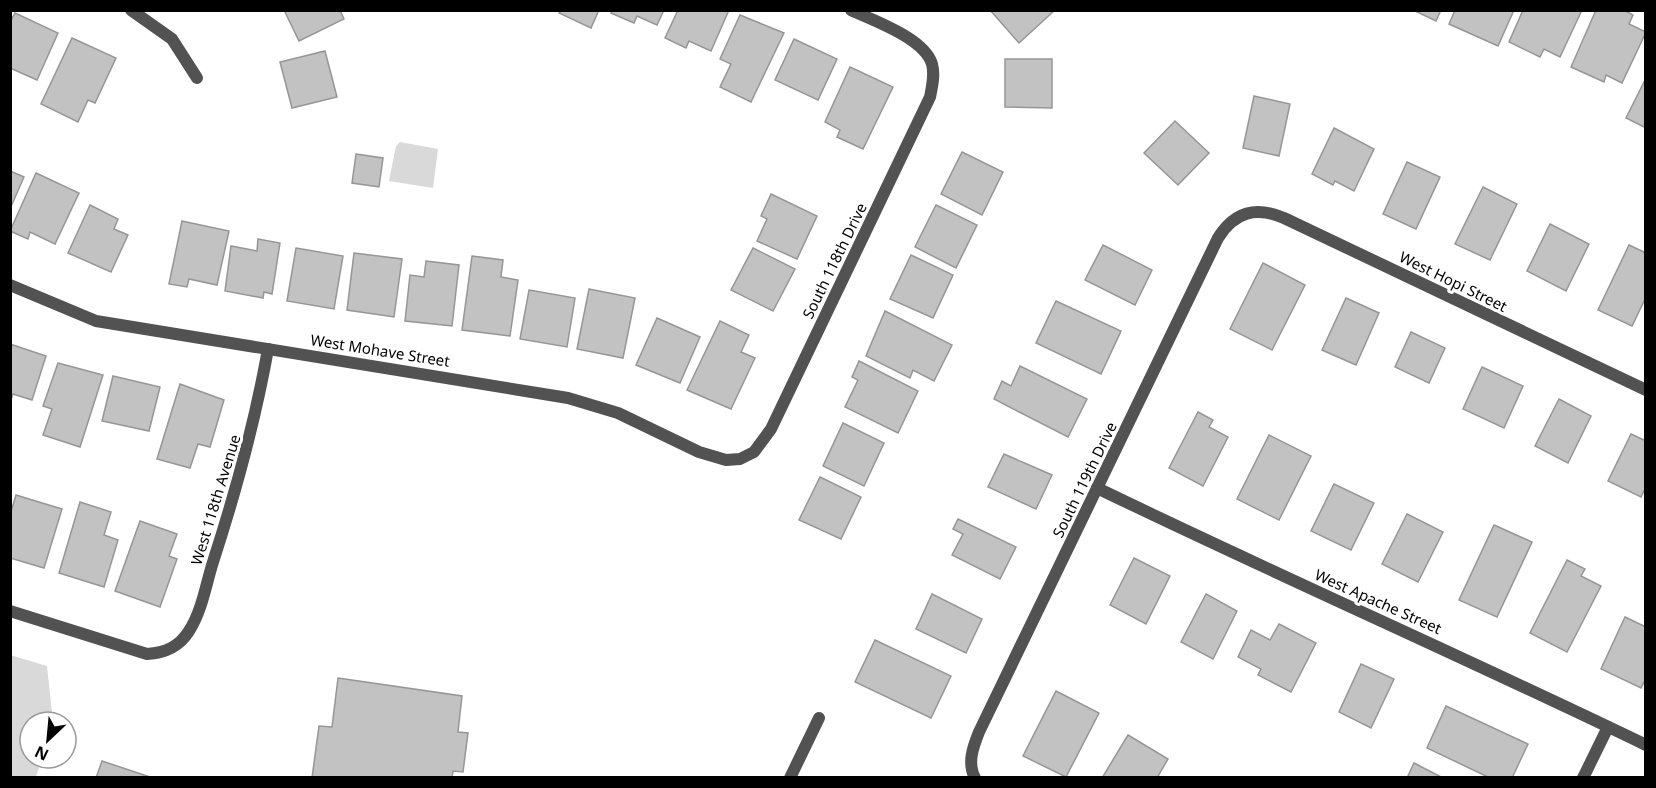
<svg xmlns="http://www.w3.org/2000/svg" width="1656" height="788" viewBox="0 0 1656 788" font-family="'Noto Sans',sans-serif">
	<rect width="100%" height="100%" fill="#fff"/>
	<g fill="#d9d9d9">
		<path d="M400,142L438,149L433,188L389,181L396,146Z"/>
		<path d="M10,655L47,666L53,722H30V758H42L36,777H11Z"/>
	</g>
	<g fill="#c2c2c2" stroke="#969696" stroke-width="1.5">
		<path d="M284,10H340L344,19L299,41Z"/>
		<path d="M561,10H599L591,28L559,13Z"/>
		<path d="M612,10H664L657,25L637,16L634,23L611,13Z"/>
		<path d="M678,10H729L711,51L689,41L686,48L665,38Z"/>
		<path d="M990,10H1055L1019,43Z"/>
		<path d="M1413,10H1441L1436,21Z"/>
		<path d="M1455,10H1514L1498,46L1449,24Z"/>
		<path d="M1523,10H1582L1560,57L1544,49L1540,57L1509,42Z"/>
		<path d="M1596,10H1624L1633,15L1629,24L1646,32L1622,83L1606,75L1604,82L1571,67Z"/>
		<path d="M15,13L58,33L37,80L10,68V22Z"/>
		<path d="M740,15L784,33L751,102L720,87L731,64L720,59Z"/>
		<path d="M72,38L116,58L95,103L88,100L78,122L41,104Z"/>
		<path d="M794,39L837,59L818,100L775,80Z"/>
		<path d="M325,51L337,97L292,108L280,62Z"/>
		<path d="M1005,59H1052V108L1005,107Z"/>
		<path d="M850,67L893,87L863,149L837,137L840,130L825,122Z"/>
		<path d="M1646,78V128L1626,118Z"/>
		<path d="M1254,96L1290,104L1279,156L1243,148Z"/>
		<path d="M1175,121L1209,153L1178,185L1144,153Z"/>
		<path d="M1334,128L1374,149L1354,191L1335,181L1333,185L1312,174Z"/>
		<path d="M962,152L1003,172L982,215L941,194Z"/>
		<path d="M356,154L383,158L379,187L352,183Z"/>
		<path d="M1407,162L1440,177L1416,229L1383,214Z"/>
		<path d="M10,171L24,177L10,209Z"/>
		<path d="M36,173L79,193L55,244L30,232L28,239L10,231Z"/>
		<path d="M1483,187L1517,204L1490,260L1455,244Z"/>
		<path d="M771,194L817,216L797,259L757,241L767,219L761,216Z"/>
		<path d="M90,205L118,219L114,229L128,235L111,272L68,253Z"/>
		<path d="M936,205L977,225L956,268L915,247Z"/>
		<path d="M182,221L229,231L217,285L189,279L187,287L169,284Z"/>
		<path d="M1550,224L1589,244L1566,291L1527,271Z"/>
		<path d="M258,239L280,243L272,294L264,292L263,298L225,291L231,246L257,251Z"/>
		<path d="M1103,245L1152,270L1135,305L1085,280Z"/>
		<path d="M1629,245L1646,253V297L1632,326L1598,310Z"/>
		<path d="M296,248L343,256L334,309L287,301Z"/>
		<path d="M753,248L795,269L773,311L731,290Z"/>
		<path d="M354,253L402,259L394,317L347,310Z"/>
		<path d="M911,255L953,275L933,318L890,299Z"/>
		<path d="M472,256L503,260L501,277L518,280L510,336L462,330Z"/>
		<path d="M426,261L459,265L452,326L405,321L410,275L424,277Z"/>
		<path d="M1263,263L1305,285L1272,350L1230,329Z"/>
		<path d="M589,289L635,298L623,358L577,349Z"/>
		<path d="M529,290L575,298L567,347L520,339Z"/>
		<path d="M1346,298L1379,313L1356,365L1322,350Z"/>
		<path d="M1056,301L1121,331L1101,374L1036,343Z"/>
		<path d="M885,311L952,345L934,381L913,370L910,378L866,356Z"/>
		<path d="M657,318L700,337L680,383L636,365Z"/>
		<path d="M720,321L749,335L741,352L755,358L731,409L687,390Z"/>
		<path d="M1411,332L1445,348L1429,383L1395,367Z"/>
		<path d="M10,344L46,356L32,400L13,394L10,403Z"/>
		<path d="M859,361L918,391L898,433L845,407L858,380L852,377Z"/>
		<path d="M58,363L103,375L80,447L43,435L52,409L43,406Z"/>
		<path d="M1020,366L1087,399L1068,437L994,399L1002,381L1011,386Z"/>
		<path d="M1482,367L1523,386L1504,428L1463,409Z"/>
		<path d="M113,376L160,387L149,431L102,421Z"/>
		<path d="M180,384L224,400L210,447L198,444L190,468L157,459Z"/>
		<path d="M1559,399L1591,416L1568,463L1535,446Z"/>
		<path d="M1198,412L1213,420L1209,427L1228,437L1203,486L1169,468Z"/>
		<path d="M843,423L884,443L864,486L823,466Z"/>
		<path d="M1631,434L1646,441V487L1641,497L1608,481Z"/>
		<path d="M1269,435L1311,456L1279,520L1237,499Z"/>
		<path d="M1004,454L1052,475L1036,509L988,487Z"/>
		<path d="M820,477L861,497L841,539L799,520Z"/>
		<path d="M1334,484L1374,503L1351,550L1311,531Z"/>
		<path d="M16,495L62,509L44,568L10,558V515Z"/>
		<path d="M80,502L111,512L104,535L118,540L104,587L59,573Z"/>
		<path d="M1407,514L1443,532L1418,582L1382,564Z"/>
		<path d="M958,519L1016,547L1000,579L952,555L963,534L953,529Z"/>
		<path d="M140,521L177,534L169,556L177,559L160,607L115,591Z"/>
		<path d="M1494,525L1532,542L1497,617L1459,600Z"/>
		<path d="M1134,558L1170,576L1146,624L1110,605Z"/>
		<path d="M1567,560L1585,569L1581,576L1601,586L1567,652L1530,633Z"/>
		<path d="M932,594L982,619L966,653L916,629Z"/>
		<path d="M1206,594L1237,611L1213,659L1181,642Z"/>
		<path d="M1625,617L1646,627V678L1641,688L1601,669Z"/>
		<path d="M1279,624L1316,643L1291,692L1258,675L1261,669L1238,657L1251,630L1270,640Z"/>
		<path d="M875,640L951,676L931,718L855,682Z"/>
		<path d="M1361,664L1394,679L1371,728L1339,712Z"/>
		<path d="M338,678L462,696L458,732L468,733L463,772L453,771L452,778H312L319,726L332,727Z"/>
		<path d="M1056,691L1099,713L1066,777L1023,756Z"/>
		<path d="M1446,706L1528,744L1512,778H1490L1427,748Z"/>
		<path d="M1128,735L1168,759L1157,778H1102Z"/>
		<path d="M102,761L153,778H96Z"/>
		<path d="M1414,763L1443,778H1407Z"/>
	</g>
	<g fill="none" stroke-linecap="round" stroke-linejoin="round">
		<path stroke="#525252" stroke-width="12" d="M790,778L819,718"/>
		<g stroke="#525252" stroke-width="12">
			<path d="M131,10L172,39L197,78"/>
			<path d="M10,285L96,321L568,398L618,413L699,452L726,460L740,459L754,452L771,429L930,97C932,87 935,75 932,64C924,38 874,21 851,10"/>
			<path d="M1097,488C1279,576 1464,657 1646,745"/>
			<path d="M10,611L147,654C165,653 179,647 189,631C202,611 206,584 213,562C236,491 255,422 268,349"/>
			<path d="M975,778C967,763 973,747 979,732L1218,238C1234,212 1256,206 1284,218L1646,390"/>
			<path d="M1583,778L1608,727"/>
		</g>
	</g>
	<g text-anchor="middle" stroke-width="6" stroke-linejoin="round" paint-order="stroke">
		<g font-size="15" fill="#000" stroke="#fff">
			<text transform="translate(835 261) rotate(-64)" y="5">South 118th Drive</text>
			<text transform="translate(1453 282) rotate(26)" y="5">West Hopi Street</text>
			<text transform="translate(380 351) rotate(9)" y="5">West Mohave Street</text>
			<text transform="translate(1085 480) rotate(-64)" y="5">South 119th Drive</text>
			<text transform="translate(216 500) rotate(-73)" y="5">West 118th Avenue</text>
			<text transform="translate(1378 602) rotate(24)" y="5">West Apache Street</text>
		</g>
	</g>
	<rect width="1656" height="788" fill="none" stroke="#000000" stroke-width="24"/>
	<g transform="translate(48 740) rotate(206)"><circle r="28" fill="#ffffff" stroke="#999999" stroke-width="1.5"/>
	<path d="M0-4.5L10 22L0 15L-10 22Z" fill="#000000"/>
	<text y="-9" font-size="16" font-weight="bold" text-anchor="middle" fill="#000000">N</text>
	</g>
</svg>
